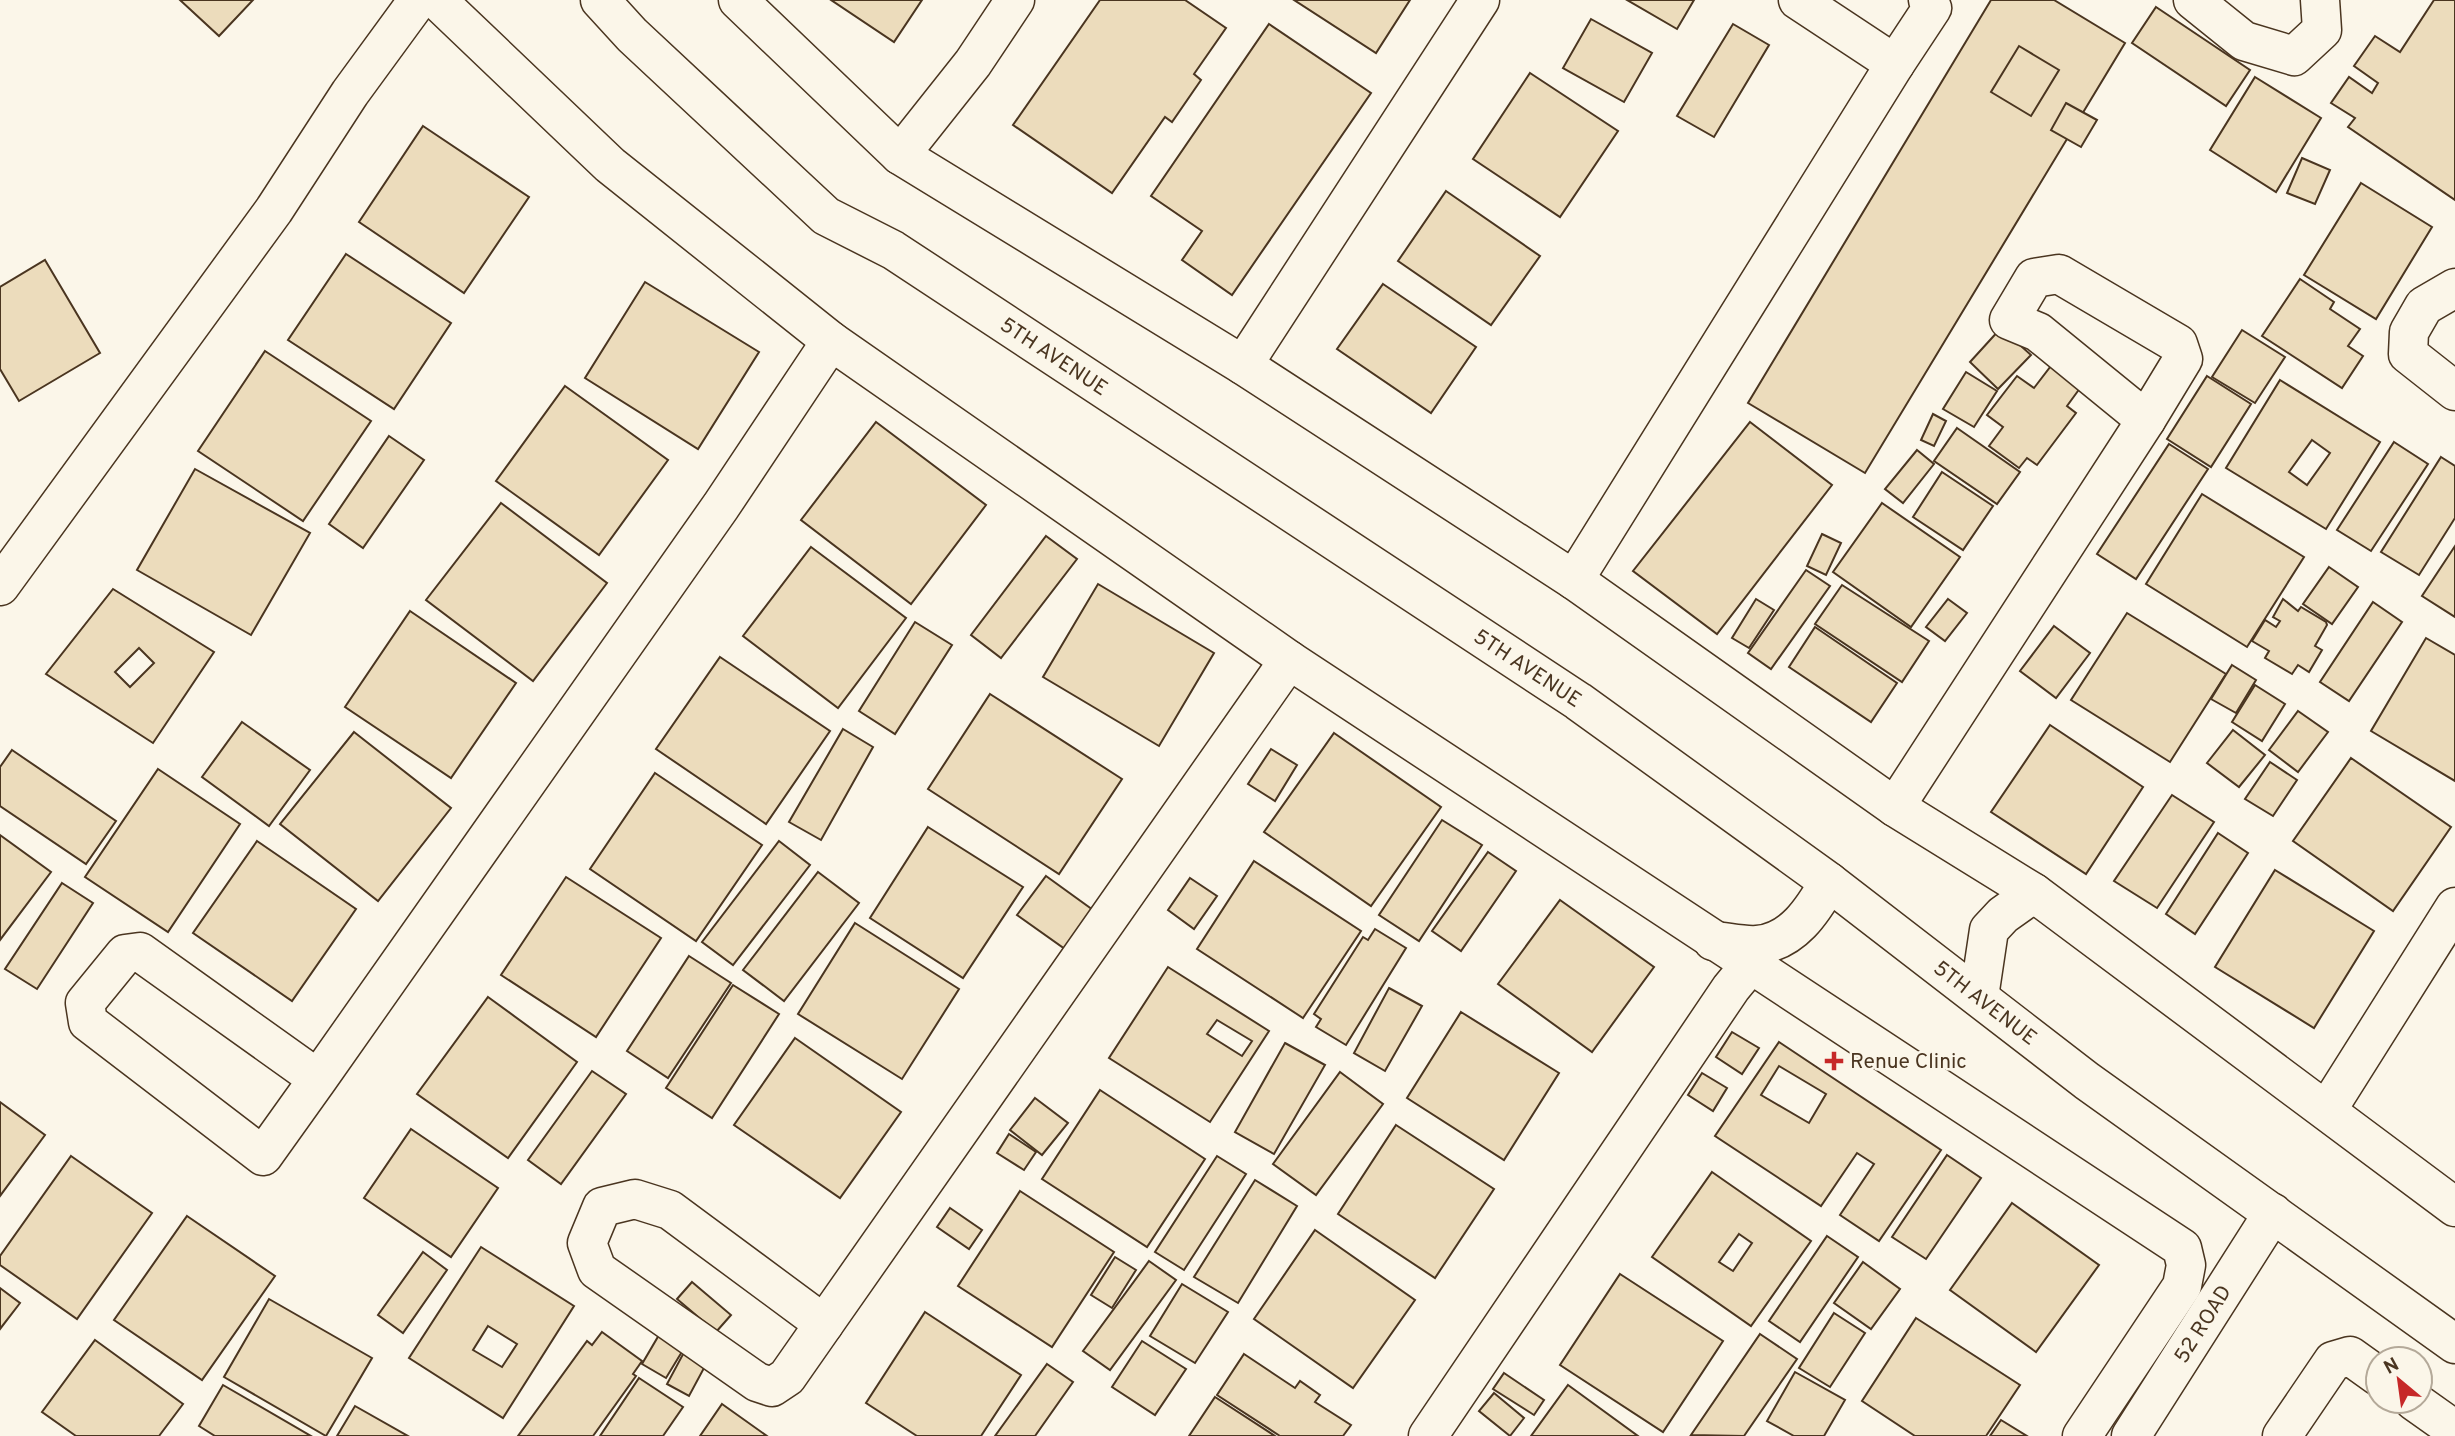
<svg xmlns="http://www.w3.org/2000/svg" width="2455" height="1436" viewBox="0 0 2455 1436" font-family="Overpass,sans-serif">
	<rect width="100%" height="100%" fill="#fbf6e9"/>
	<g fill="#ecdcbc" stroke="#4a3520" stroke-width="2" fill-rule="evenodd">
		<path d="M180,0H253L219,36Z"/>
		<path d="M831,0H922L894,42Z"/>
		<path d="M1100,0H1185L1226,28L1194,74L1201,80L1172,122L1165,117L1112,193L1013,125Z"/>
		<path d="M1294,0H1410L1376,53Z"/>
		<path d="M1627,0H1694L1677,29Z"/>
		<path d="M1991,0H2054L2125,43L1865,473L1748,403Z"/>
		<path d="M2434,0H2455V200L2348,127L2355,118L2331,103L2349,77L2372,93L2378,83L2354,66L2375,36L2400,52Z"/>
		<path d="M2156,7L2250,70L2226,106L2132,43Z"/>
		<path d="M1591,19L1652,53L1624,102L1563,68Z"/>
		<path d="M1269,24L1371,93L1232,295L1182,260L1202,231L1151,196Z"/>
		<path d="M1733,24L1769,45L1714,137L1677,116Z"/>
		<path d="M2019,46L2059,70L2031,116L1991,92Z"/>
		<path d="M1530,73L1618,131L1560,217L1473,159Z"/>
		<path d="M2255,77L2321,118L2276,192L2210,150Z"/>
		<path d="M2066,103L2097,120L2081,147L2051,130Z"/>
		<path d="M423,126L529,197L464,293L359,222Z"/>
		<path d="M2302,158L2330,170L2315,204L2287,193Z"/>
		<path d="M2361,183L2432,227L2376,319L2304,275Z"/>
		<path d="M1446,191L1540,256L1491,325L1398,261Z"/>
		<path d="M346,254L451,323L394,409L288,340Z"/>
		<path d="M45,260L100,353L19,401L0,369V287Z"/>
		<path d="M2300,279L2334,302L2330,309L2360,329L2348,346L2363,356L2342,388L2262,336Z"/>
		<path d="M645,282L759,352L698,449L585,378Z"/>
		<path d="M1383,284L1476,347L1431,413L1337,349Z"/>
		<path d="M2001,328L2031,355L1998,389L1970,362Z"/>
		<path d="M2242,330L2285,357L2255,403L2212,377Z"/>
		<path d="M265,351L371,421L303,521L198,451Z"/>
		<path d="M2054,362L2083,384L2067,406L2076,413L2037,465L2027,458L2019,468L1989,446L2003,427L1987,415L2017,376L2034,388Z"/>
		<path d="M1966,372L1997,391L1974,427L1943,409Z"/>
		<path d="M2207,376L2251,404L2211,467L2167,439Z"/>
		<path d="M2280,380L2380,442L2326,529L2226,468ZM2312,440L2330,453L2307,485L2289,472Z"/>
		<path d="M565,386L668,460L599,555L496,481Z"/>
		<path d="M1933,414L1946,421L1934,446L1921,440Z"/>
		<path d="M876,422L986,505L911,604L801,520Z"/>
		<path d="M1750,422L1832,485L1717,634L1633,571Z"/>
		<path d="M1957,428L2020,472L1997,504L1934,461Z"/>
		<path d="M389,436L424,460L363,548L329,524Z"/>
		<path d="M2394,442L2428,464L2371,551L2337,530Z"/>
		<path d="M2169,444L2208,469L2136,579L2097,554Z"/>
		<path d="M1917,450L1934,464L1903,503L1885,489Z"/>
		<path d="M2441,457L2455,466V518L2419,575L2381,552Z"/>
		<path d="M195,469L310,533L251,635L137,570Z"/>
		<path d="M1942,472L1993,506L1963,550L1913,517Z"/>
		<path d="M2202,494L2304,557L2247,647L2146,584Z"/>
		<path d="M501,503L607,583L533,681L426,600Z"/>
		<path d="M1882,503L1960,557L1911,627L1833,572Z"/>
		<path d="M1822,534L1841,543L1826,575L1807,566Z"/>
		<path d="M1046,536L1077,559L1001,658L971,635Z"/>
		<path d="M2455,546V617L2422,596Z"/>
		<path d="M811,547L906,618L838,708L743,636Z"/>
		<path d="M2329,567L2358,587L2332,624L2303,604Z"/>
		<path d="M1806,570L1830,586L1771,669L1748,653Z"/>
		<path d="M1098,584L1214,653L1159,746L1043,677Z"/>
		<path d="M1842,585L1929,641L1902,682L1815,624Z"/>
		<path d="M113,589L214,652L153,743L46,674ZM139,648L154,663L130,687L115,672Z"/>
		<path d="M1756,599L1774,610L1749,648L1732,638Z"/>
		<path d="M1948,599L1967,613L1945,641L1926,627Z"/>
		<path d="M2283,599L2298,611L2301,607L2326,622L2327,625L2315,646L2322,650L2309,672L2298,665L2292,674L2265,658L2269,651L2252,641L2265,620L2276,627L2280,621L2273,617Z"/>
		<path d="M2373,602L2402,622L2349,701L2320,682Z"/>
		<path d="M410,611L516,683L451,778L345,707Z"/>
		<path d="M2127,613L2226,674L2170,762L2071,700Z"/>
		<path d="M915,622L952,645L895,734L859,711Z"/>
		<path d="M2054,626L2090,653L2056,698L2020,671Z"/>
		<path d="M1815,627L1897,683L1871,722L1789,667Z"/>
		<path d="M2426,638L2455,655V781L2371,731Z"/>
		<path d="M720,657L830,731L766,824L656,749Z"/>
		<path d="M2232,665L2256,680L2236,713L2211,699Z"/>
		<path d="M2255,685L2285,704L2262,741L2232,722Z"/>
		<path d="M990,694L1122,779L1059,874L928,789Z"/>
		<path d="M2298,711L2328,732L2298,772L2269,750Z"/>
		<path d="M242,722L310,770L269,826L202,777Z"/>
		<path d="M2050,725L2143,787L2086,874L1991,812Z"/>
		<path d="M843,729L873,747L821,840L789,822Z"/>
		<path d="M2233,730L2265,755L2239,787L2207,763Z"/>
		<path d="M354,732L451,808L378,901L280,824Z"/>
		<path d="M1334,733L1441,807L1371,906L1264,832Z"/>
		<path d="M1271,749L1297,765L1275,801L1248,784Z"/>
		<path d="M12,750L116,821L86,864L0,806V767Z"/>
		<path d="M2351,758L2451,827L2393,911L2293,841Z"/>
		<path d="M2270,762L2297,780L2273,816L2245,799Z"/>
		<path d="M158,769L240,824L168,932L85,877Z"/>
		<path d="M655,773L762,845L696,941L590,869Z"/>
		<path d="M2172,795L2214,822L2157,908L2114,881Z"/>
		<path d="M1442,820L1482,845L1419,941L1379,915Z"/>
		<path d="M928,827L1023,887L963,978L870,918Z"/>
		<path d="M2218,833L2248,853L2195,934L2166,914Z"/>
		<path d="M0,835L51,872L0,940Z"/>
		<path d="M257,841L356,909L292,1001L193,933Z"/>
		<path d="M779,841L810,865L733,965L702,942Z"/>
		<path d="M1488,852L1516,871L1461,951L1432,931Z"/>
		<path d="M1254,861L1361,931L1303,1018L1197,949Z"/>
		<path d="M2275,870L2374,931L2314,1028L2215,967Z"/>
		<path d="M818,872L859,903L784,1001L743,970Z"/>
		<path d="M1046,876L1093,910L1065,949L1017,915Z"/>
		<path d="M566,877L661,938L596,1037L501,975Z"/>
		<path d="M1190,878L1217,896L1194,929L1168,910Z"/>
		<path d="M62,883L93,903L37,989L5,969Z"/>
		<path d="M1560,900L1654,967L1592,1052L1498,984Z"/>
		<path d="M855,923L959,989L902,1079L798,1014Z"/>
		<path d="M1375,929L1406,948L1346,1045L1316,1027L1321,1019L1314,1014L1363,937L1368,940Z"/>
		<path d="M689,956L731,983L668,1078L627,1051Z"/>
		<path d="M1168,967L1269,1031L1210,1122L1109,1058ZM1217,1020L1252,1041L1242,1056L1207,1034Z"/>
		<path d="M733,985L779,1014L712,1118L666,1088Z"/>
		<path d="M1389,988L1422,1006L1385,1071L1354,1053Z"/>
		<path d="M488,997L577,1062L508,1158L417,1094Z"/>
		<path d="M1461,1012L1559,1073L1504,1160L1407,1098Z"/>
		<path d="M1732,1032L1759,1048L1742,1074L1716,1057Z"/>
		<path d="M795,1038L901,1112L840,1198L734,1125Z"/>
		<path d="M1779,1042L1941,1150L1879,1241L1840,1215L1874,1164L1857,1153L1821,1206L1715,1136ZM1779,1066L1826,1094L1809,1123L1761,1095Z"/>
		<path d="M1285,1043L1325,1065L1274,1154L1235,1132Z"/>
		<path d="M592,1071L626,1094L561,1184L528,1160Z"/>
		<path d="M1340,1072L1383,1104L1316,1195L1273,1164Z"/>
		<path d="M1702,1073L1727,1088L1713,1111L1688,1095Z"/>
		<path d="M1100,1090L1205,1159L1147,1247L1042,1179Z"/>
		<path d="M1035,1098L1068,1123L1042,1155L1010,1130Z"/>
		<path d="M0,1102L45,1135L0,1196Z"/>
		<path d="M1396,1125L1494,1189L1435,1278L1338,1214Z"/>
		<path d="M411,1129L498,1188L451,1257L364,1198Z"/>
		<path d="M1009,1134L1036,1152L1024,1170L997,1153Z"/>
		<path d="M1947,1155L1981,1178L1926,1259L1892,1237Z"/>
		<path d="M71,1156L152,1213L77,1319L0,1265V1256Z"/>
		<path d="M1217,1156L1246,1174L1184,1270L1155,1252Z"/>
		<path d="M1712,1172L1811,1241L1751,1326L1652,1257ZM1739,1234L1752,1243L1733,1271L1719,1262Z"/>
		<path d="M1255,1180L1297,1206L1238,1303L1194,1277Z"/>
		<path d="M1020,1191L1114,1252L1052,1347L958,1286Z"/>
		<path d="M2012,1203L2099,1265L2036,1352L1950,1290Z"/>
		<path d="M950,1208L982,1230L969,1249L937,1227Z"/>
		<path d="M187,1216L275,1276L202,1380L114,1320Z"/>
		<path d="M1315,1230L1415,1300L1353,1388L1254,1319Z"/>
		<path d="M1827,1236L1858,1257L1800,1342L1769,1321Z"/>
		<path d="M481,1247L574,1306L503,1418L409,1358ZM488,1326L517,1344L502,1367L473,1350Z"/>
		<path d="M423,1252L447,1270L403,1333L378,1315Z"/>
		<path d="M1115,1257L1136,1270L1112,1308L1091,1295Z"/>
		<path d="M1149,1261L1176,1280L1110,1370L1083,1351Z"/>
		<path d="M1863,1262L1900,1289L1871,1329L1834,1303Z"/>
		<path d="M1620,1274L1723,1341L1663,1432L1560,1365Z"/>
		<path d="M692,1282L731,1315L716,1332L677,1299Z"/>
		<path d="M1182,1284L1228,1312L1195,1363L1150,1336Z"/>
		<path d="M0,1288L20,1303L0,1329Z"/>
		<path d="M269,1299L372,1358L326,1436L224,1377Z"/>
		<path d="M925,1312L1021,1375L981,1436H917L866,1403Z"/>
		<path d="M1834,1313L1865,1333L1830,1387L1799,1368Z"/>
		<path d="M1916,1318L2020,1385L1986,1436H1915L1862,1401Z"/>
		<path d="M602,1332L642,1361L633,1374L636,1376L593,1436H518L587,1341L592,1345Z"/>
		<path d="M1760,1334L1797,1359L1744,1436L1691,1435Z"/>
		<path d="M659,1335L683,1350L666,1378L642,1364Z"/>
		<path d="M95,1340L183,1404L159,1436H76L42,1412Z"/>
		<path d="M1142,1341L1186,1369L1155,1415L1112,1387Z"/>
		<path d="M689,1343L711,1355L689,1396L667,1384Z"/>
		<path d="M1244,1354L1295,1388L1300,1381L1320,1395L1315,1402L1351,1425L1343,1436H1280L1217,1395Z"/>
		<path d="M1047,1364L1073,1382L1035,1436H995Z"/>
		<path d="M1795,1372L1845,1400L1824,1436H1794L1767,1421Z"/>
		<path d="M1504,1373L1544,1400L1534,1415L1493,1389Z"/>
		<path d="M639,1378L683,1407L663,1436H600Z"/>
		<path d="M223,1385L311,1436H215L199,1426Z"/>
		<path d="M1568,1385L1638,1436H1531Z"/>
		<path d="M1494,1393L1524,1418L1510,1436L1479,1411Z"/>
		<path d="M1215,1397L1275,1436H1189Z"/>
		<path d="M722,1404L767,1436H700Z"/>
		<path d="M355,1406L408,1436H337Z"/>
		<path d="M2001,1420L2027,1436H1990Z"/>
	</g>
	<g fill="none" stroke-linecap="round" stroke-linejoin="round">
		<defs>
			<g id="street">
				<path d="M437,0L610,165L831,341L1289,660L2182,1248L2186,1265L2182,1286L2082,1436"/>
				<path d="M1798,0L1895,64L1932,8L1928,0"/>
				<path d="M2193,0L2244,41L2294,56L2322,30L2320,0"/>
				<path d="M900,155L973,63L1015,0"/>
				<path d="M2059,274L2178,344L2183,359L2146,420L2038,332L2009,320L2034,278Z"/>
				<path d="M2455,288L2424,306L2409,332L2408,354L2455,391"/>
				<path d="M1243,365L1480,0"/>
				<path d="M1574,580L1895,64"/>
				<path d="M0,586L274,210L350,93L418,0"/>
				<path d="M1895,807L2146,420"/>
				<path d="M318,1079L140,952L125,954L85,1003L88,1022L263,1156L318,1079L721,506L831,341"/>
				<path d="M2327,1110L2455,907"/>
				<path d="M635,1199L670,1210L824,1324L787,1377L772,1387L757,1382L597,1270L587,1243L602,1207Z"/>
				<path d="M824,1324L1289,660"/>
				<path d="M2414,1401L2455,1430"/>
				<path d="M1428,1436L1731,988L1750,965"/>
				<path id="s1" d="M2131,1436L2273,1213"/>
				<path d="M2282,1436L2333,1361L2350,1356L2378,1376"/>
			</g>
			<g id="secondary">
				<path id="s2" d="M600,0L632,35L826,216L893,250L1578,701L1829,882L2087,1081L2455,1344"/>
				<path d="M738,0L900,155L1243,365L1574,580L1895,807L2034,893L2455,1207"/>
				<path d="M1713,941C1727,942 1743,946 1757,945C1793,942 1813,910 1829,882"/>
				<path d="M1979,997L1989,930L2003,915L2034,893"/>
			</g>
		</defs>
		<use href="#street" stroke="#4a3520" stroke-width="41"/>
		<use href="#secondary" stroke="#4a3520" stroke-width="41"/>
		<use href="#street" stroke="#fbf6e9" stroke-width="38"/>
		<use href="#secondary" stroke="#fbf6e9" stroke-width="38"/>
	</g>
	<path fill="#c62828" stroke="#fbf6e9" stroke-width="2.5" d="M1830.5 1050.5h7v7h7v7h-7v7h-7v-7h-7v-7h7z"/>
	<g text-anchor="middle" stroke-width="5" stroke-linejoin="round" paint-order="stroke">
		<g font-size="21" fill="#4a3520" stroke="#fbf6e9">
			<text dy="7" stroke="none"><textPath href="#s2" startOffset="581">5TH AVENUE</textPath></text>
			<text dy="7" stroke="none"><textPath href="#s2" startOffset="1148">5TH AVENUE</textPath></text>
			<text dy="7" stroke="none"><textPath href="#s2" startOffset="1715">5TH AVENUE</textPath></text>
			<text dy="7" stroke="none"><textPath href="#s1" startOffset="133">52 ROAD</textPath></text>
		</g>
		<g font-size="21" fill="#4a3520" stroke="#fbf6e9" text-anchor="start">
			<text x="1850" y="1068">Renue Clinic</text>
		</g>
	</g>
	<g transform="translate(2399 1380) rotate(331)"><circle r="33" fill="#fbf6e9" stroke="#b4a999" stroke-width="2"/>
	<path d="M0-5L12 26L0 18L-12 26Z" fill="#c62828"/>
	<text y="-10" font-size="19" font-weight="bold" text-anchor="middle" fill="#4a3520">N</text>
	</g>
</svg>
